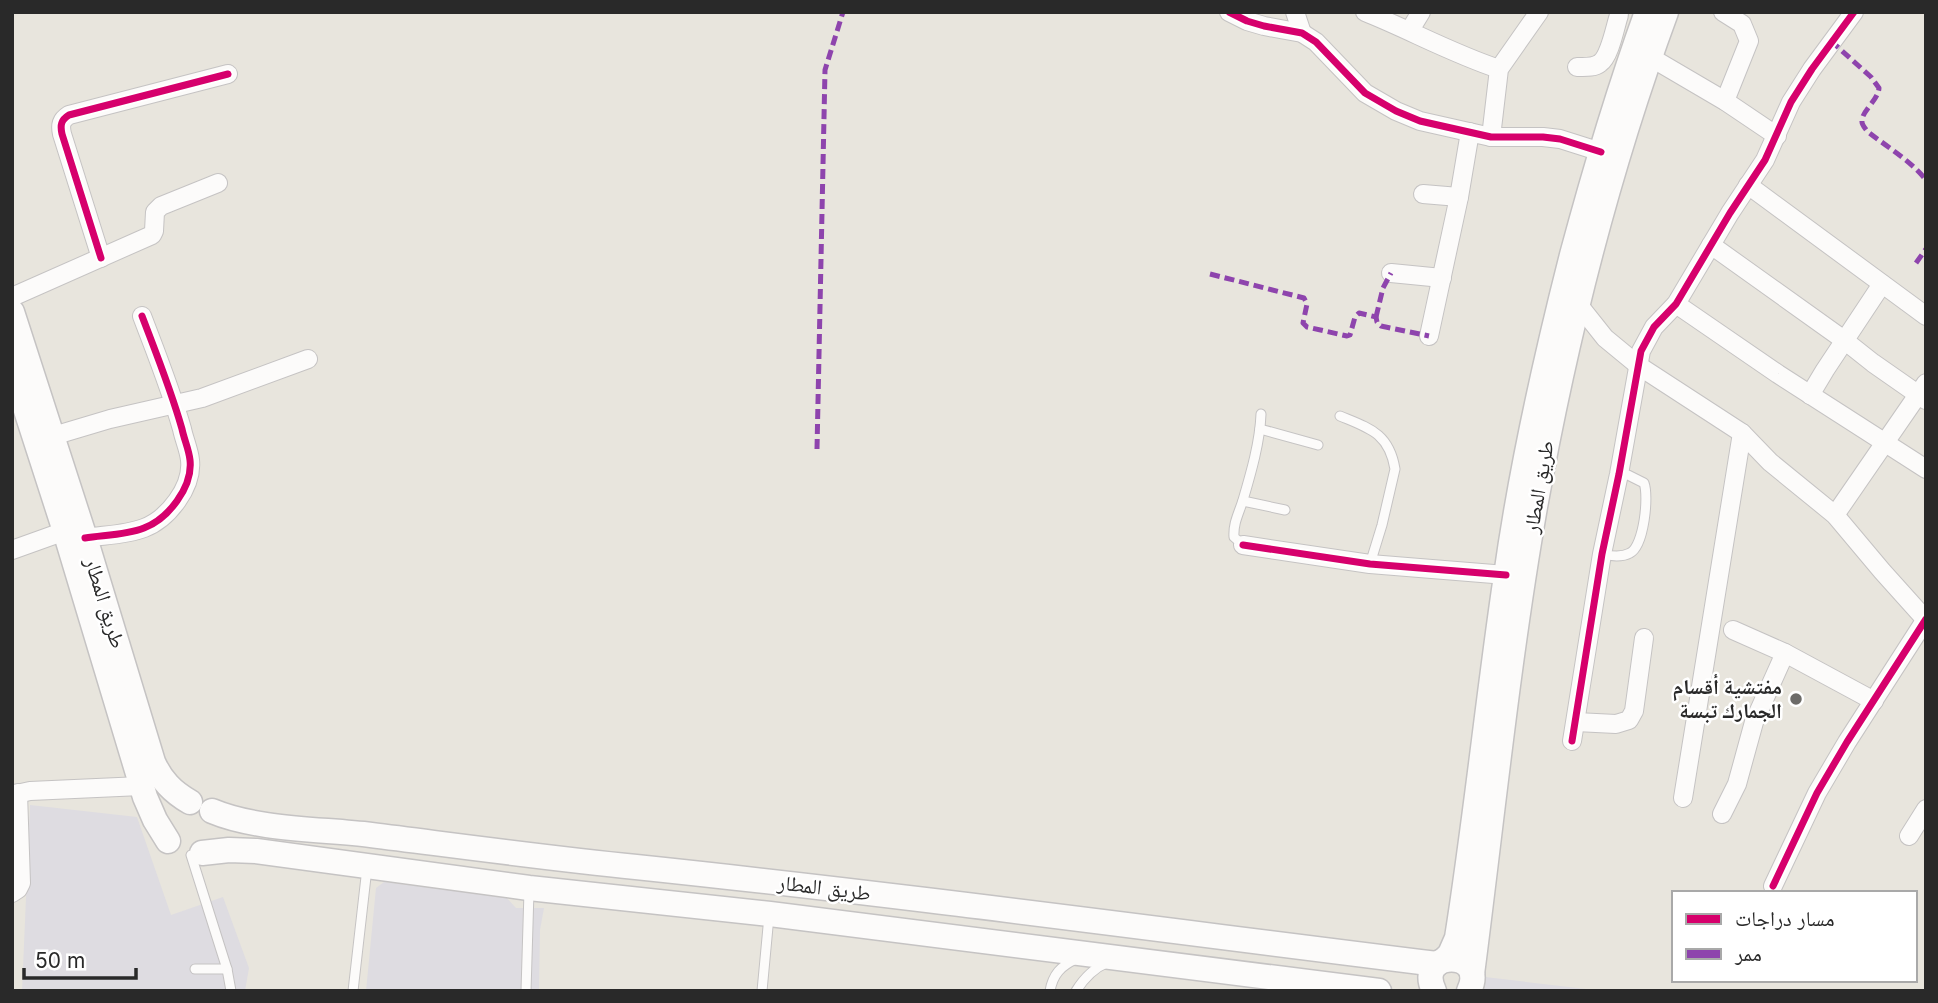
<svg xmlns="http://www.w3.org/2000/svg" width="1938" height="1003" viewBox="0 0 1938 1003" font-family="Inter,'Noto Naskh Arabic',sans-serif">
	<rect width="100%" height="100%" fill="#e8e5dd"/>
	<g fill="#dedce1">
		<path d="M30,805L137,817L171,915L223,897L249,968L245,991H22Z"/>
		<path d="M384,882L506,897L516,908H544L540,930L539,991H366L376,888Z"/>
		<path d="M1485,977L1603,991H1483Z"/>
	</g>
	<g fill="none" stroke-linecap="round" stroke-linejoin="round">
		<defs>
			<g id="service">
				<path d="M1340,416C1369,428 1389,433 1395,469L1382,525L1370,564"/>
				<path d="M1260,429L1318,445"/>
				<path d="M1243,501L1285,510"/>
				<path d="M1243,545L1234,537C1233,523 1239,513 1243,500C1251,473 1260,442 1261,414"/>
				<path d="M1602,554C1610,556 1621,558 1630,553C1644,546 1649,496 1644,483L1628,475L1619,474"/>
				<path d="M191,855L227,969L231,991"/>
				<path d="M195,969H227"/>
				<path d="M353,991L367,868"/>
				<path d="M526,991L529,891"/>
				<path d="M762,991L769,916"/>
				<path d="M1050,991C1053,974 1061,966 1076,959"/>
				<path d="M1076,991C1084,978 1094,968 1108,962"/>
			</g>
			<g id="minor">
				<path d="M1229,12L1247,21L1264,26L1302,33L1316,42L1365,93L1396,111L1420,121L1491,137H1543L1560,139L1601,152"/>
				<path d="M1295,12L1302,33"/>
				<path d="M1365,12C1410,30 1453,54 1499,69"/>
				<path d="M1723,12L1742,24L1749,41L1725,101"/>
				<path d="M1410,30L1421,12"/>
				<path d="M1650,57L1725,101L1777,136"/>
				<path d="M1577,67C1584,67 1594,68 1600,63C1610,56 1615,27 1619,15"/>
				<path d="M1491,137L1499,69L1539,12"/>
				<path d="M1748,185L1926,316"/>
				<path d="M1423,194L1459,197"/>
				<path d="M1711,245L1844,340L1873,363L1926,400"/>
				<path d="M101,258L62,134C60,125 61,120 69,115L228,74"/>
				<path d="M1391,273L1442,278"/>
				<path d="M12,297L152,235L154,231L155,212L161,206L218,183"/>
				<path d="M1578,304L1605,338L1639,366L1742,433L1770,462L1835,515L1882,571L1926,620"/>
				<path d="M1676,304L1778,374L1926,469"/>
				<path d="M1429,336L1459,197L1470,132"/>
				<path d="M1810,395L1825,370L1882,284"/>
				<path d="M53,436L110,419L202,398L308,359"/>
				<path d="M1835,515L1926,383"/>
				<path d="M85,538C104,535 126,535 144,528C168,519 193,487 190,460C189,450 184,439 182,429C171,390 156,353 142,316"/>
				<path d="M1243,545L1370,564L1506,575"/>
				<path d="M12,550L65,531"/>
				<path d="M1733,630L1785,653L1874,701"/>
				<path d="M1576,722L1616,724L1629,720L1634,711L1644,638"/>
				<path d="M1572,741L1602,554L1619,474L1641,351L1654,327L1676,304L1730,213L1765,160L1791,102L1812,69L1854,12"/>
				<path d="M12,795L30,791L141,786"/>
				<path d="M1683,798L1742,433"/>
				<path d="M1722,814L1737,784L1754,722L1785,653"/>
				<path d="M1909,836L1926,809"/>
				<path d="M1773,886L1817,793L1847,742L1926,619"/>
				<path d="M12,893L18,889L21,883L18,793"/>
			</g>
			<g id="secondary">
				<path d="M12,312L85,538L153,762C161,780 172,792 190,802"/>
				<path d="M12,367L65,531L145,797L155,820L168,841"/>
				<path d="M212,811C257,830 322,829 371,835C459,846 547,858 636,867C903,895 1170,931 1437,964"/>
				<path d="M202,853L229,850L256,851L529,888L770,914L1379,991"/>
				<path d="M1444,960L1450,954L1457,938C1476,818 1488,697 1506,576C1521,468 1545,361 1572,255C1594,173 1618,92 1647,12"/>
				<path d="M1472,974C1492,819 1508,661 1535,507C1565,340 1607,172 1666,12"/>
				<path d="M1434,991C1414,949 1489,949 1469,991"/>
			</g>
		</defs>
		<use href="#service" stroke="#c5c3c3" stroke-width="11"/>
		<use href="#minor" stroke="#c5c3c3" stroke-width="20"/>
		<use href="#secondary" stroke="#c5c3c3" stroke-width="27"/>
		<use href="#service" stroke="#fcfbfa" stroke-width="9"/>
		<use href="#minor" stroke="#fcfbfa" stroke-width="18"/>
		<use href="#secondary" stroke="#fcfbfa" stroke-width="24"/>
		<g stroke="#8e44ad" stroke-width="5" stroke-dasharray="10 5" stroke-linecap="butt">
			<path d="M1831,41L1871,77L1879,88C1878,101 1861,111 1862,122C1862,125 1865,128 1867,131C1887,147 1910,160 1926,180"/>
			<path d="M1916,263L1926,249"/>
			<path d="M1210,274L1304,298L1307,304L1303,323L1307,327L1347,336L1350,335L1355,317L1359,313L1376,317L1377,322L1381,326L1429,336"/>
			<path d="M1376,317L1383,288L1391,273"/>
			<path d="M817,449L825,70L843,12"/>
		</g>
		<defs>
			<g id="cycleway">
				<path d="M1229,12L1247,21L1264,26L1302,33L1316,42L1365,93L1396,111L1420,121L1491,137H1543L1560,139L1601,152"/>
				<path d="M101,258L62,134C60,125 61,120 69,115L228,74"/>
				<path d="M85,538C104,535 126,535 144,528C168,519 193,487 190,460C189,450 184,439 182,429C171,390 156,353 142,316"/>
				<path d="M1243,545L1370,564L1506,575"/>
				<path d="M1572,741L1602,554L1619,474L1641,351L1654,327L1676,304L1730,213L1765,160L1791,102L1812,69L1854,12"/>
				<path d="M1773,886L1817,793L1847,742L1926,619"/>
			</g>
		</defs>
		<use href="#cycleway" stroke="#fff" stroke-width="11"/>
		<use href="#cycleway" stroke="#d6006c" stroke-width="7"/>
	</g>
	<circle fill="#6c6b68" stroke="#fff" stroke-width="2.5" cx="1796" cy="699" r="7"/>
	<g text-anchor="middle" stroke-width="5" stroke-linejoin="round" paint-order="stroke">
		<g font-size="21" fill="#292929" stroke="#fff">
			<text transform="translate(1539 487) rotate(-80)" y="7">طريق المطار</text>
			<text transform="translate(105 603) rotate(73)" y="7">طريق المطار</text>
			<text transform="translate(824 888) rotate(7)" y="7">طريق المطار</text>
		</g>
		<g font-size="21" font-weight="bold" fill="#292929" stroke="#fff" text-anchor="end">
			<text x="1782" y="694">مفتشية أقسام<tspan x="1782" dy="24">الجمارك تبسة</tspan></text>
		</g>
	</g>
	<rect width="1938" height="1003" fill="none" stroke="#292929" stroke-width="28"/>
	<rect x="1672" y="891" width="245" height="91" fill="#ffffff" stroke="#a9a9a9" stroke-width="2"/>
	<rect x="1686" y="914" width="35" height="10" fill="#d6006c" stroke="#a9a9a9" stroke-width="2"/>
	<text x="1735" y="926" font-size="21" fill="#292929">مسار دراجات</text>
	<rect x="1686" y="949" width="35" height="10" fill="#8e44ad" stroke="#a9a9a9" stroke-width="2"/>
	<text x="1735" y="961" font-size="21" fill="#292929">ممر</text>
	<path d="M24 968v10h112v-10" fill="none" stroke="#292929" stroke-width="3.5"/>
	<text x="35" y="968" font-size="21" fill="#292929" stroke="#ffffff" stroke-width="5" paint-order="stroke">50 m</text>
</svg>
